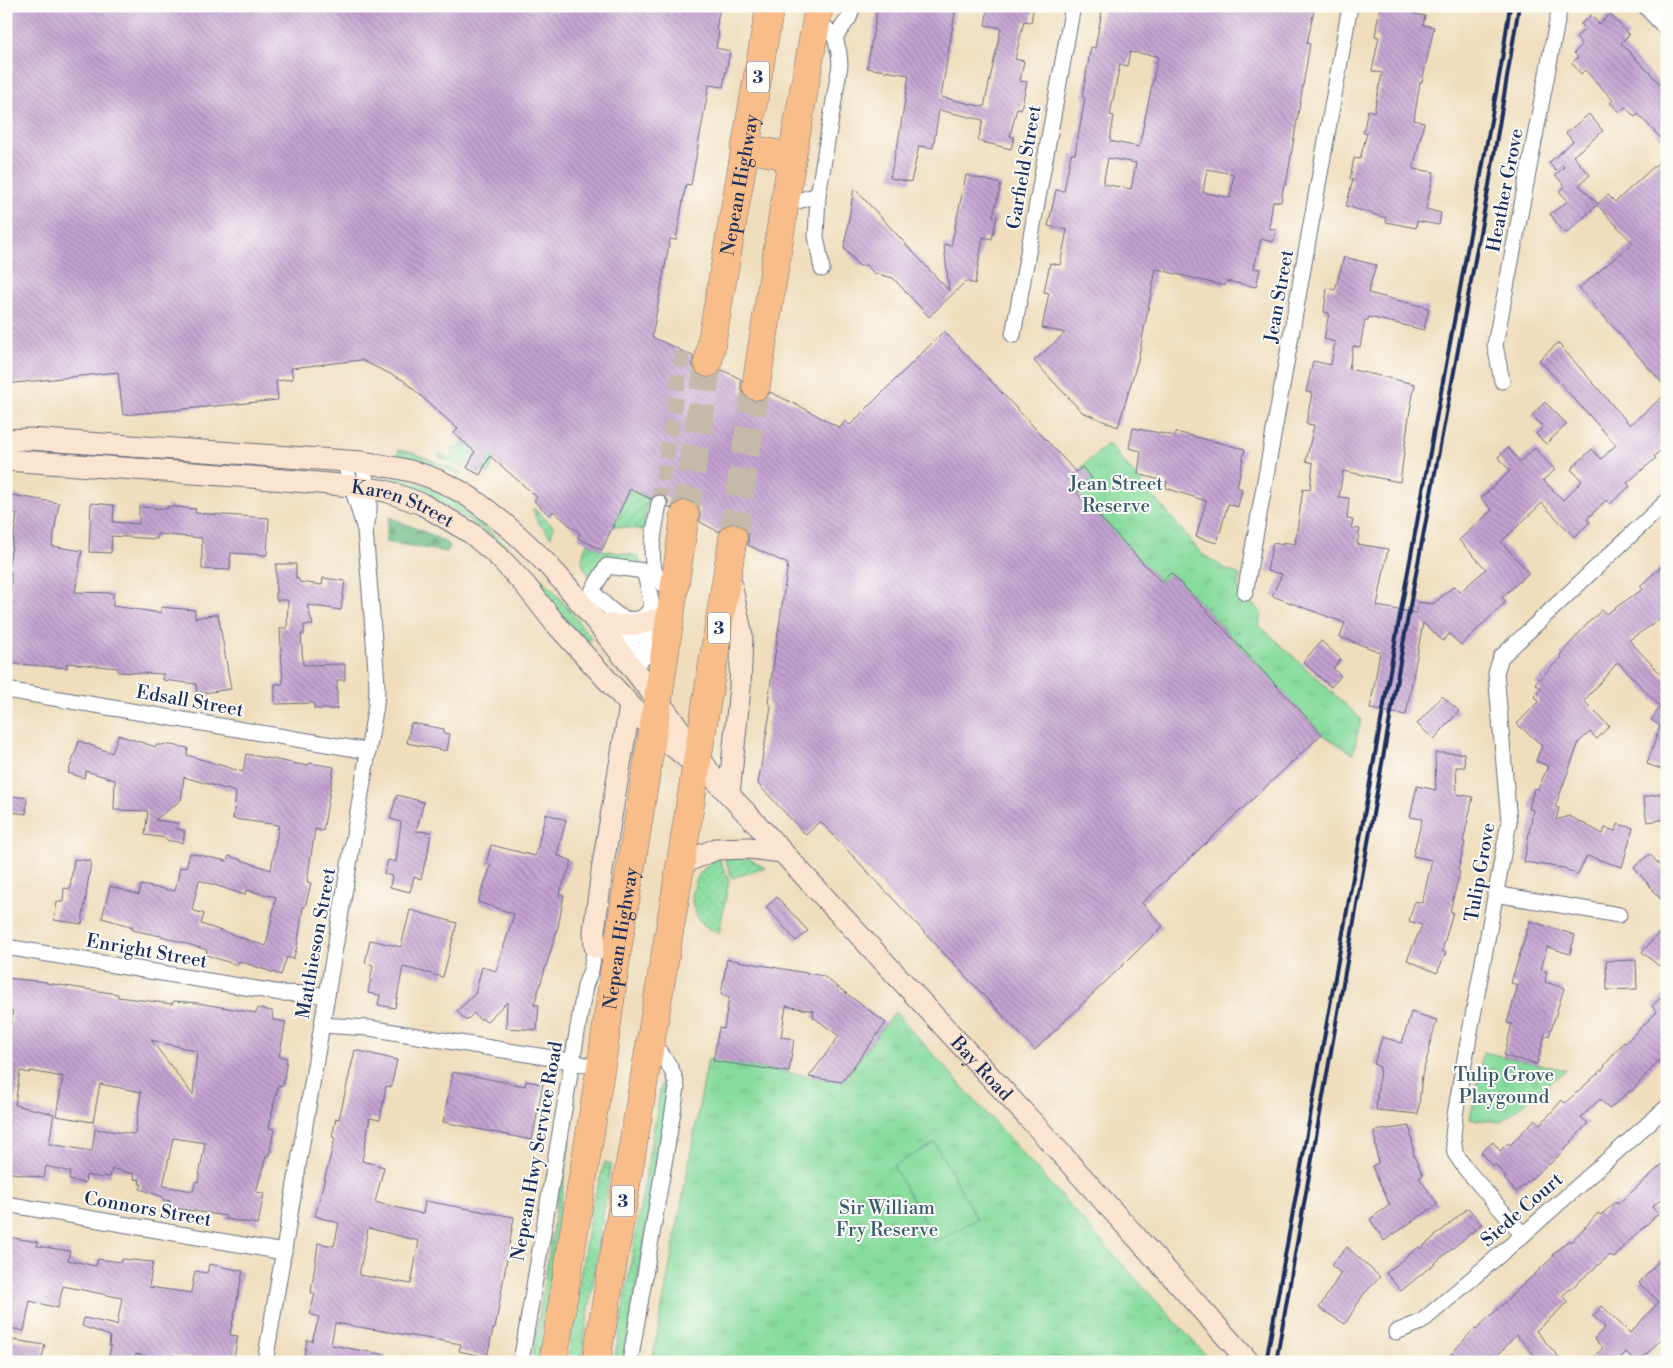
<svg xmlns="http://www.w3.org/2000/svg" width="1673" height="1368" viewBox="0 0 1673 1368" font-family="'Libre Bodoni',serif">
	<defs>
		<pattern id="grass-dots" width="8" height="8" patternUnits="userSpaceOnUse" patternTransform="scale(1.25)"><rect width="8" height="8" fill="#87db9d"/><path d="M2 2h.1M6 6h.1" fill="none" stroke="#74bc8a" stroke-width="1.8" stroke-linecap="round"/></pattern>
		<pattern id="forest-firs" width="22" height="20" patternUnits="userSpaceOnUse" patternTransform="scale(1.25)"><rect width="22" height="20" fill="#6dbb84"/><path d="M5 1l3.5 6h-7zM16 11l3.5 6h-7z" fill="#59986f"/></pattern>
		<pattern id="park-tufts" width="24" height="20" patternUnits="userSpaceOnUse" patternTransform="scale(1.25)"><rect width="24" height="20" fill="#87db9d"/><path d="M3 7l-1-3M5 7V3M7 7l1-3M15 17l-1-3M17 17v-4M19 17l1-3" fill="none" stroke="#74bc8a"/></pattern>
		<pattern id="garden-furrows" width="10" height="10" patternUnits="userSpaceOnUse" patternTransform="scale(1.25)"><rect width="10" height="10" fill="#87db9d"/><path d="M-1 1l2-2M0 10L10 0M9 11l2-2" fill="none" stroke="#74bc8a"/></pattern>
		<pattern id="building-back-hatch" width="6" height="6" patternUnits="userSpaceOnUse" patternTransform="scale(1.25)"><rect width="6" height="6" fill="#c5a3d1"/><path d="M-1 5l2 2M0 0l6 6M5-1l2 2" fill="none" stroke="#9f85ad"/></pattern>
	</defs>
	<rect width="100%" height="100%" fill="#fdfcf7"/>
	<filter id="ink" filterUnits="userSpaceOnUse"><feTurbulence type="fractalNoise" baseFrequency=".02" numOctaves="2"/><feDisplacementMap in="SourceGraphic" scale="10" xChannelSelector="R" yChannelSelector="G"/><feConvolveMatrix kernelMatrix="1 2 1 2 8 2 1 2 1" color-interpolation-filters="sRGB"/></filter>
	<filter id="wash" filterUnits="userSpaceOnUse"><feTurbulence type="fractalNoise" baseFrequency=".0096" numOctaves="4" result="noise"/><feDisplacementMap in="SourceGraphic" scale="20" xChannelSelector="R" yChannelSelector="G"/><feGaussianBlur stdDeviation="1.12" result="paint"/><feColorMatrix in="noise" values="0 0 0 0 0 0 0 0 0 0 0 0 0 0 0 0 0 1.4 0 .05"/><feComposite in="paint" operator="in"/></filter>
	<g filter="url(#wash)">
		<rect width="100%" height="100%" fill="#efddbc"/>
		<g fill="url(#grass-dots)" stroke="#51857e">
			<path d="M398,450L413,453L462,472L460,475L436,464H424L399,459Z"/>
			<path d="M395,475L441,491L457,502L526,563L553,590L592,639L586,644C570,625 554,607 539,588C530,577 522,566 512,556C478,521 438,498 392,482Z"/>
			<path d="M724,855H743L765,868L732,878Z"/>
			<path d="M719,858L729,880L719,934C713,930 705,927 700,921C683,899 696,868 719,858Z"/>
			<path d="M662,1080H669V1094L624,1362H614Z"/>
			<path d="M567,1136L570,1137L538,1362H532Z"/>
			<path d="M605,1162L611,1164L581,1362H567L591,1208Z"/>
		</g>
		<path fill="url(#forest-firs)" stroke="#447571" d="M389,517L430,534L450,545L447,552L385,542Z"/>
		<g fill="url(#park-tufts)" stroke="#51857e">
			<path d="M1108,443L1202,554L1227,570L1240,575L1238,589L1261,613L1259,625L1361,719L1353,754L1322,734L1172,573L1161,582L1078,493L1092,478L1082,467Z"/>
			<path d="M895,1012L1115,1256L1212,1362H652L708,1059L842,1082Z"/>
			<path d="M1483,1052L1566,1070L1501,1122L1470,1119Z"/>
		</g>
		<g fill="url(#garden-furrows)" stroke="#51857e">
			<path d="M463,441L474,442L494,459L489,474L467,461L464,468L439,457L440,454L451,459L453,447L458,450Z"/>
			<path d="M630,489L648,498L644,530L613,526Z"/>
			<path d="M533,508L553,526L551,537L537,521Z"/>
			<path d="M587,543L602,550L638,556L644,571L607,566L596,584C582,568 578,563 587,543Z"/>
		</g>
		<path fill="#87db9d" stroke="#51857e" d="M935,1143L977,1219L936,1242L893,1166Z"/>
		<g id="blocks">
			<g fill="url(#building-back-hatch)" fill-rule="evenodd">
				<path d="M6,6H720L716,30L719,31L716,48L730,51L723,87L709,85L691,185L686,184L676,240L670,239L652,337L693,356V368L698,375L705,378H713L720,373L722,370L741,379V391L747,398L753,401H761L768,396L770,392L805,409L840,428L845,421L850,425L944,331L1076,472L1082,467L1092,478L1077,493L1161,582L1171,573L1322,734L1142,903L1163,926L1035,1050L820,821L806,835L758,784L771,707L768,702L788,564L748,545V533L742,526L736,523H728L721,528L719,532L700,522V510L694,502L688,500H680L673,505L671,509L668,507V500L665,495L656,494L651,499L630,489L602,550L578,538L580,534L553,511L550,516L534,501L537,497L490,456L480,475L467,468L475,452L454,433L458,429L403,380L361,360L291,368L293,379L276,381L278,400L123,415L118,372L6,384Z"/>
				<path d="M878,6H956L941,97L984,107L1001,28L985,25L988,6H1034L1031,22L1024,21L1015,59L1024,61L1020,81L1027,82L1021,109L1017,108L1010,136L1014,138L1011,149L978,141L983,120L939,110L933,148L919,146L911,182L890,178L896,149H897L909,75L867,68Z"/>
				<path d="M1103,6H1315L1307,43L1310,44L1286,185L1284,184L1281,202L1273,201L1269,228L1276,230L1273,242L1261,239L1254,268L1260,269L1256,287L1226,281L1225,286L1156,269L1138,360L1118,427L1082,412L1034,361L1065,333L1042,328L1049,293L1044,292L1050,263L1060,265L1067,230L1048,226L1056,190L1064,191L1071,154H1075L1085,98L1082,97L1091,47L1095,48ZM1130,52L1158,56L1139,147L1110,141L1114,116L1110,115L1120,64L1127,66ZM1108,158L1136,163L1131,189L1103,184ZM1207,169L1234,174L1230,198L1203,192Z"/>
				<path d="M1380,6H1417L1415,14L1425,16L1423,25L1434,27L1422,82H1420L1414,120L1424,123L1413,169L1434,172L1426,209L1441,213L1439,225L1417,221L1416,228L1386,222V218L1346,206L1353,180L1350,179L1354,158L1360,159L1367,133H1363L1368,110L1374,112L1382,73L1372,71L1379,37L1375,36Z"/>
				<path d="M1610,14L1629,35L1621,43L1667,91V145L1638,114L1635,117L1625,107L1620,112L1610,103L1613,100L1585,70L1581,74L1572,63L1578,57L1574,53L1582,45L1576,37L1585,29L1581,24L1591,15L1599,24Z"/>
				<path d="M1589,114L1603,131L1573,156L1590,175L1579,185L1598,204L1608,195L1615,202L1667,155V389L1579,288L1633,243L1597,205L1567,233L1561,229L1550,214L1568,201L1559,191L1565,186L1555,175L1564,167L1562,165L1556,171L1549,163L1573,141L1566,133Z"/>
				<path d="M966,175L1001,184L993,216L997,217L992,239L983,237L975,284L966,281L929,317L893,278L874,273L866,265L859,266L844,248L854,188L949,291L944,244L951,246Z"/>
				<path d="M1344,257L1376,265L1368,293L1429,308L1424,330L1369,317L1368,320H1365L1360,347L1353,346L1349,369L1415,384L1409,416L1400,482L1343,471L1339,497L1349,498L1347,519L1353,520L1351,528L1360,529L1357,544L1388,549L1377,606L1416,613L1418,602L1433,604L1454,586L1460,592L1486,569L1459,540L1492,510L1481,498L1510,471L1498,457L1508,448L1520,461L1535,448L1555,470L1543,480L1563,500L1582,481L1571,469L1592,449L1601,459L1616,445L1539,360L1558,343L1630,425L1667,393V445L1654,456L1656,458L1627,483L1630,486L1610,504L1606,500L1587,519L1590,522L1574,537L1542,503L1501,542L1529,573L1502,597L1506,602L1461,645L1449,634L1443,641L1423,623L1406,715L1370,709L1380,652L1340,637L1345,623L1272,596L1282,574L1267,571L1273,543L1283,545V542L1295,544L1303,489L1310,490L1313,463L1306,461L1314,425L1306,424L1312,393L1306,392L1313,361L1331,365L1335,342L1324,339L1329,313L1324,312L1327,288L1335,290Z"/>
				<path d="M1545,402L1567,424L1546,444L1536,434L1543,427L1532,415Z"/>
				<path d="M1133,428L1175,436L1176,432L1245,449L1237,487L1242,489L1238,507L1228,504L1217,543L1196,537L1206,501L1166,488L1167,482L1138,474L1141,451L1129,448Z"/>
				<path d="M6,494L59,503L52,546L82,551L75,592L113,593V606L161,613V607L195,610V618L218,614L231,689L197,694L196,684L163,680L164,674L118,672V668L67,663V668L6,663L7,633L11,634V572L8,571L17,514L6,512Z"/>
				<path d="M91,503L114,505L113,522L139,524V507L167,509V506L196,509L195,513L269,518L267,555L231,553L230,570L202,569V538L157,534V539L112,536L111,553L89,552Z"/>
				<path d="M1667,561V615L1629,640L1667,681V771L1647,764L1660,726L1651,720L1660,707L1618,662L1584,701L1609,726L1597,739L1590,732L1579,742L1555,807L1559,808L1556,820L1569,816L1603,834L1605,828L1616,831L1618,824L1633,828L1622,867L1587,856L1577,875L1564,868L1524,862L1533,810L1529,809L1534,788L1538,789L1548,766L1536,761L1542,745L1517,724L1539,701L1534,696L1541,689L1535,683L1562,657L1560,655L1588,623L1602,610L1606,614L1643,589L1640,586Z"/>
				<path d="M276,564H296V578L299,579V582L322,585L323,578L345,581L341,610L307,605L313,625H304V634H301L303,665L345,664V680H337V709H314V703L275,704V684H283L280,628H287L288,600H276Z"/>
				<path d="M1321,641L1341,659L1333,668L1341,676L1331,687L1303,662Z"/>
				<path d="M1442,696L1459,711L1434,739L1417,724Z"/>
				<path d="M411,723L444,729L443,733L450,734L447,751L407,743Z"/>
				<path d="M118,735L156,747V745H163L164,744L188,748L187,755L243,772L246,754L308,766L309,763L334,767L323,831L315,829L307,882L311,883L305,907H303L297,947L293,959L287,957L281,975L239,961L237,965L206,955L207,950L161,936L132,930L133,927L102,918L110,886L139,895L141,885L175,891L180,867L186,868L190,853L227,861L229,856L271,870L279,825L233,819L236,792L184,777L181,800L155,820L178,823L177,829L185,831L183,843L166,840V838L145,835L148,811L114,810L115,780L86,771L84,778L68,773L79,741L112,753ZM199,880L245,895L246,890L276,897L266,946L201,924L204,914L192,910Z"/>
				<path d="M1435,753H1464L1465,767H1456L1457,794L1473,797L1463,842H1465L1458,871L1460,872L1450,911L1453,912L1442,951L1446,953L1437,973L1407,960L1422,925L1409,921L1415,901L1422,903L1432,860L1413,856L1422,819L1410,817L1417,786L1436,790Z"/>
				<path d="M1667,793V819L1647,822L1643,797Z"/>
				<path d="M6,795L27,798L26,814L6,811Z"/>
				<path d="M397,795L424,802L416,831L431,832L427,858H426L421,879L414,877L410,892L390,887L392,876L384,874L388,860L396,862L401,822L390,819Z"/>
				<path d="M546,814L566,820L557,855L572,861L559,895H564L558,927L534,1005H539L537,1030L506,1028L507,1002L486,1022L482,1018L480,1020L474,1013L466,1021L457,1011L475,994L482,967L496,971L514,914L478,902L491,865L486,864L491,845L535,856Z"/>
				<path d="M1650,854L1667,874V907L1634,867Z"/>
				<path d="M74,859L91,861L82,924L54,920L57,902H63L64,888L70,889Z"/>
				<path d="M777,897L808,931L796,941L766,907Z"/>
				<path d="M410,910L457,923L443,977L403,967L395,1008L378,1005L380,995L368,993L373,965L365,963L370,940L401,947Z"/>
				<path d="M1530,921L1575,935L1570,954L1547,947L1541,970L1547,972L1545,982L1564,988L1549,1036L1545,1034L1537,1064L1504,1056L1512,1024L1507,1023L1518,985L1511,983Z"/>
				<path d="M1667,924V958L1659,966L1642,952Z"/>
				<path d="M727,959L823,976L886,1023L842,1082L809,1077L839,1036L813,1017L814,1011L786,1006L781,1037L794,1039L789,1072L713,1061L719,1028L724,1029L729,997L721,995Z"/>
				<path d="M1636,960L1637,989L1607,990L1606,961Z"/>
				<path d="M6,978L47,982L46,983L118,994V997L172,1004L174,1001L198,1003L256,1013L258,1008L272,1011L273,1020L286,1022L279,1056L287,1058L283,1086L278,1085L269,1128L274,1129L269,1156H266L256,1192L264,1193L258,1224L225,1219L226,1216L168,1207L170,1201L163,1200V1197L140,1189L142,1184H139L140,1180L134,1179L135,1174L112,1169L110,1177L103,1176L102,1178L86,1175L85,1183L69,1180L70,1172L46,1166L44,1178L6,1172V1034L9,1035L13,1011L6,1010ZM151,1040L197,1051L193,1095ZM20,1071L30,1073V1071L63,1077L56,1116L93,1122L100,1084L141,1092L135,1134L95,1129L92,1151L49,1144L54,1114L15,1105ZM173,1138L205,1143L198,1182L196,1181L193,1191L163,1186Z"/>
				<path d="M1667,992V1068L1659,1060L1632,1091L1631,1090L1609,1109L1600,1099L1581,1117L1588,1123L1566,1148L1549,1165L1548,1164L1516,1192L1504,1178L1506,1177L1496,1165L1493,1166L1481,1152L1493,1142L1500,1151L1508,1143L1510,1145L1535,1119L1541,1124L1562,1100L1565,1103L1605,1067L1604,1066L1624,1042L1625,1043L1657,1012L1652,1006Z"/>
				<path d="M1411,1012L1437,1020L1428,1050L1429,1051L1422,1075L1418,1114L1376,1110L1380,1067L1374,1064L1382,1037L1402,1043Z"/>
				<path d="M355,1050L397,1060L391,1087L386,1086L380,1120L370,1118L362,1161L384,1167L375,1202L423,1214L425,1201L514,1217L495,1329H493L487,1357L459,1351L461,1344L335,1323L331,1345L386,1355L385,1362H303L307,1340L312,1341L319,1317L310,1314L315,1293H311L318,1243L334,1246L339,1223L315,1216L335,1138L332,1137L336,1118L339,1119ZM368,1228L419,1241L411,1284L359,1275Z"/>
				<path d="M453,1072L525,1086L526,1081L543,1084L532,1140L443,1122Z"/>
				<path d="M1410,1126L1414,1156L1423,1176L1419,1178L1438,1204L1384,1241L1370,1219L1390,1205L1372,1166L1378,1163L1374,1131Z"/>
				<path d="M1667,1160V1194L1652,1207L1658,1214L1632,1238L1614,1258L1610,1255L1562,1296L1568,1302L1536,1331L1563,1362H1541L1516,1335L1492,1362H1444L1475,1328L1476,1329L1511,1297H1510L1554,1256L1552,1255L1569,1240L1571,1242L1598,1213L1601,1215L1615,1202L1618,1204Z"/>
				<path d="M1468,1208L1482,1224L1401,1291L1386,1273L1419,1247L1420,1249Z"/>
				<path d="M8,1237L38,1242L37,1246L70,1251L68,1260L96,1266L98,1259L121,1262L122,1259L153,1262L149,1287L191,1293L195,1271L207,1273L209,1264L243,1271L230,1335L238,1336L233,1362H210L172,1355L171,1361L136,1354L135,1362H108L111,1346H109L110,1336L82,1326L84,1318L117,1325L122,1298L63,1286L58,1308L30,1301L24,1331L6,1327V1249Z"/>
				<path d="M1347,1247L1380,1277L1363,1295L1345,1324L1319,1308L1341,1273L1331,1265Z"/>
				<path d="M1667,1252V1333L1639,1362H1636L1626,1352L1617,1362H1588L1603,1348L1594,1339L1605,1327L1593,1316L1602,1306L1630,1333L1659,1302L1639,1283Z"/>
				<path d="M13,1340L45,1345L41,1362H9Z"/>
			</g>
		</g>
	</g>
	<g filter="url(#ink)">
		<use href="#blocks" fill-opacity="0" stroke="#656c7f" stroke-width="1"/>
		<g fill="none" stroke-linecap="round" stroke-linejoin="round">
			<path stroke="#c5baa9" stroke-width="15" stroke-dasharray="15 8" stroke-linecap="butt" d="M659,503L683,351"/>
			<g stroke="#c5baa9" stroke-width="28" stroke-dasharray="28 14" stroke-linecap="butt">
				<path d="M685,515L708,363"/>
				<path d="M733,538L756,386"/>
			</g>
			<defs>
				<g id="street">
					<path d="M1645,6L1667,30"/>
					<path d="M817,19L835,37L839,53L840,65L818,195L816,236L822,269"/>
					<path d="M835,37L849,18L853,6"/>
					<path d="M784,205L818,195"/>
					<path d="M1013,335L1073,6"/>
					<path d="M1502,381L1495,345L1560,6"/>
					<path d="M362,462C367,483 373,505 366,526"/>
					<path d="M659,503C656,525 644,566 662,583C665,587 670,589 674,593"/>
					<path d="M607,566L644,571C646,580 652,598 651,606C650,611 645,616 641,618C621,626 604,603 592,591Z"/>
					<path d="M1245,593L1350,6"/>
					<path d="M647,632L649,634L645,657L642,659L627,638Z"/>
					<path d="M6,690L368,751"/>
					<path d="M1495,894L1619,915"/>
					<path d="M6,947L281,993L311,994L327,996"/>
					<path d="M322,1025L369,1028L564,1060L600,1068"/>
					<path d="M6,1204L284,1252"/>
					<path d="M1523,1235L1465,1168L1455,1153L1453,1137L1455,1115L1461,1080L1509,822L1496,673L1501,657L1667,501"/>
					<path d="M1396,1332L1421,1322L1523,1235L1667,1107"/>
					<path d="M265,1362L376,705L377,686L374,641L365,530L344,461"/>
					<path d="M521,1362L585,986L591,970L595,947"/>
					<path d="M630,1362L677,1088C674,1068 663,1056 651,1041"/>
				</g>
				<g id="secondary">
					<path id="s1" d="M6,440L29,439L362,462C393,467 422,471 450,486C471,496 490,512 508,527C555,567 586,609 624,657C654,696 685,734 712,776L1036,1126L1249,1362"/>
					<path id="s2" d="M6,460L250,477L352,486L386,491L422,504L471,533L498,556L526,586L554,622L653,730L697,766"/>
					<path d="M598,624C628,628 642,624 671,615"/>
					<path d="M729,794L740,688L742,636L730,579"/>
					<path d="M681,864L716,849L749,848L782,852"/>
					<path d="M617,952L595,947L594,931L603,864L630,706"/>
				</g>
				<g id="highway">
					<path d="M745,148L792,157"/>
					<path id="s3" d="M708,363L770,6"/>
					<path d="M756,386L792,157L819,6"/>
					<path id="s4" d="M553,1362L603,1053L617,952L658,700L685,515"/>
					<path d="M596,1362L676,892L733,538"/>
				</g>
			</defs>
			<use href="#street" stroke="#656c7f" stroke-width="17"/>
			<use href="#secondary" stroke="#656c7f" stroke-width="23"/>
			<use href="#highway" stroke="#656c7f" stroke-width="29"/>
			<use href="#street" stroke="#fff" stroke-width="15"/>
			<use href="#secondary" stroke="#fce5d0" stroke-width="21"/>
			<use href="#highway" stroke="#f8bd89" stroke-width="28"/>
			<g stroke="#1b2f5e" stroke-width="4">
				<path d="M1266,1362L1402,604L1501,66L1510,6"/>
				<path d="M1276,1362L1409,611L1489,185L1519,6"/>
			</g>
		</g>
	</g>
	<g text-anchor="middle" stroke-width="4" stroke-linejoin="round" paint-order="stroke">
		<g fill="#fdfcf7" stroke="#5f6c8c" stroke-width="1">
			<rect x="747" y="61.5" width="22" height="31" rx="4"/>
			<rect x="708" y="612.5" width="22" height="31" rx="4"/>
			<rect x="612" y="1185.5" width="22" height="31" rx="4"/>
		</g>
		<g font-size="18" font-weight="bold" fill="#1b2f5e">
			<text x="758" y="83">3</text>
			<text x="719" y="634">3</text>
			<text x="623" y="1207">3</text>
		</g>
		<g font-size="19" fill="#1b2f5e" stroke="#fdfcf7">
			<text transform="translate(1023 167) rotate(-80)" y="7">Garfield Street</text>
			<text dy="7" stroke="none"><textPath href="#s3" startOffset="181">Nepean Highway</textPath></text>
			<text transform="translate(1504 190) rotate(-79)" y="7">Heather Grove</text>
			<text transform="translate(1278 296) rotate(-80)" y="7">Jean Street</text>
			<text dy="7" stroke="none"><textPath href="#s2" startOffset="401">Karen Street</textPath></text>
			<text transform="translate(190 700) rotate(10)" y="7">Edsall Street</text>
			<text transform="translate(1479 872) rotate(-80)" y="7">Tulip Grove</text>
			<text dy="7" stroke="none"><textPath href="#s4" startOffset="429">Nepean Highway</textPath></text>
			<text transform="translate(315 943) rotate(-80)" y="7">Matthieson Street</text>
			<text transform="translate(147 950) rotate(10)" y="7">Enright Street</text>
			<text dy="7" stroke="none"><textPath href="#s1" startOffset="1240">Bay Road</textPath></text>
			<text transform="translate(536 1151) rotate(-80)" y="7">Nepean Hwy Service Road</text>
			<text transform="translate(148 1208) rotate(10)" y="7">Connors Street</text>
			<text transform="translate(1521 1209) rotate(-41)" y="7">Siede Court</text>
		</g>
		<g font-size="19" fill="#365a6e" stroke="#fdfcf7">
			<text x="1116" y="490">Jean Street<tspan x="1116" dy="22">Reserve</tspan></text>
			<text x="1504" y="1081">Tulip Grove<tspan x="1504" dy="22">Playgound</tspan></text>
			<text x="887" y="1214">Sir William<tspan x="887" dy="22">Fry Reserve</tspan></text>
		</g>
	</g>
	<rect width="1673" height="1368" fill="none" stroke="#fdfcf7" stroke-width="25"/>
</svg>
